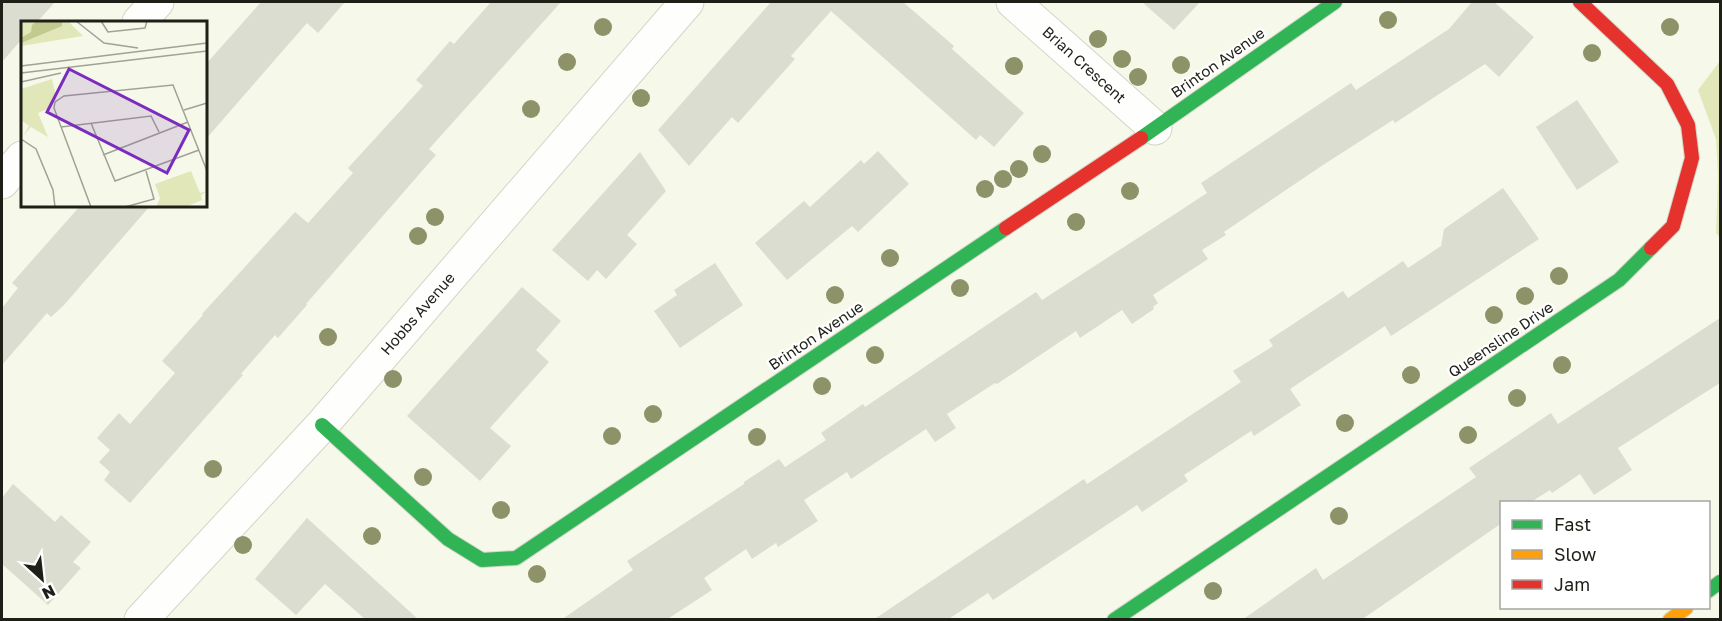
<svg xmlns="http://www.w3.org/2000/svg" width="1722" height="621" viewBox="0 0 1722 621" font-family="'Golos Text',sans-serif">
	<rect width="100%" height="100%" fill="#f6f9e9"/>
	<path fill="#e1e7b9" d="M1720,61V238L1716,233L1718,177L1716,139L1698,90Z"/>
	<g fill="#daddd0">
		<path d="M2,2H55L37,22H22V39L2,62Z"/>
		<path d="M261,2H345L318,33L307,23L206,139V64Z"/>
		<path d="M491,2H561L429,149L436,155L306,304L307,305L278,338L275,335L241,374L243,375L130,503L104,480L110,472L99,462L110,450L97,438L119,413L130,424L175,373L162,361L203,315L202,314L295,212L308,223L353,173L348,168L423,86L416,80L450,41L454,44Z"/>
		<path d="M771,2H903L954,46L952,49L1024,113L994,147L980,135L976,140L831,11L791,56L795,59L738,123L732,117L689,166L658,130Z"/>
		<path d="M1142,2H1200L1174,30Z"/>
		<path d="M1472,2H1494L1534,37L1499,77L1485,64L1395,123L1393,120L1323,165L1224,232L1226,235L1202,250L1208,259L1153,295L1158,303L1153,307L1154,309L1132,324L1122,310L1080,338L1076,331L997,384L995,383L947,414L956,428L935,442L926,429L851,479L847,472L804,500L818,521L778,547L776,543L752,559L746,549L704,578L712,590L666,620H561L633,570L627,561L744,484V482L779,459L785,467L826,440L821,433L863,404L865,407L1036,292L1042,300L1175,214L1207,193L1201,183L1351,83L1356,90L1449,29Z"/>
		<path d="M1577,100L1619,162L1577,190L1536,127Z"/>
		<path d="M878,151L909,184L858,232L852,226L787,280L755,243L804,201L810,207L861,160L864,164Z"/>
		<path d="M640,152L666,191L627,235L637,244L606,279L597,270L588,281L552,250Z"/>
		<path d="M1503,188L1539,239L1391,336L1385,326L1290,389L1301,405L1254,436L1251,431L1184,475L1188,481L1142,512L1137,505L993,600L988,593L947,620H873L1084,479L1087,484L1241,382L1233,371L1273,346L1269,340L1343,291L1348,298L1403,261L1408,268L1441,246L1444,229Z"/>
		<path d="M80,206H150L64,305L51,317L47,313L2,365V308L18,288L12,283Z"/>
		<path d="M715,263L743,305L680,348L654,311L677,295L674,290Z"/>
		<path d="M522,287L561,321L536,350L549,362L490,428L511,446L480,481L407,416Z"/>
		<path d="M1720,318V383L1618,448L1632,470L1594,495L1580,474L1552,493L1550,490L1531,502H1502V523L1361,620H1242L1316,568L1323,580L1476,477L1469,468L1515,437L1551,413L1558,424Z"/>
		<path d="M13,484L55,522L61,515L91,542L73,562L81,568L48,605L2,564V498Z"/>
		<path d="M307,518L342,550L419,620H366L325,584L296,615L255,579Z"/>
	</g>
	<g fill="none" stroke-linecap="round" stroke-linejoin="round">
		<defs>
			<g id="street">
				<path d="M1013,2L1155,128"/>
				<path d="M139,22L157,2"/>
				<path d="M2,182L22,158"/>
				<path d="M141,620L322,425L687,2"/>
			</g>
			<g id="fast">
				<path d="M1141,138L1335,2"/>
				<path d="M322,425L448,539L482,560L516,558L1006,228"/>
				<path d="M1708,591L1720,582"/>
				<path d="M1114,620L1619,280L1651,248"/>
			</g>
			<path id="slow" d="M1670,620L1686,608"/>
			<g id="jam">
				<path d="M1580,2L1667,84L1688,125L1692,158L1673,226L1651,248"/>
				<path d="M1006,228L1141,138"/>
			</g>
		</defs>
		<use href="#street" stroke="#d2d5c9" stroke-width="35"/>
		<use href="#fast" stroke="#d2d5c9" stroke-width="16"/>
		<use href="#slow" stroke="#d2d5c9" stroke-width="16"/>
		<use href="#jam" stroke="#d2d5c9" stroke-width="16"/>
		<use href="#street" stroke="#fefefc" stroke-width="33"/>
		<use href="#fast" stroke="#30b455" stroke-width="14"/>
		<use href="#slow" stroke="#ff9f0a" stroke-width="14"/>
		<use href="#jam" stroke="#e5322d" stroke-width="14"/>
	</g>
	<g fill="#8e9269">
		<circle cx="1388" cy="20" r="9"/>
		<circle cx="603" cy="27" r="9"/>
		<circle cx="1670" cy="27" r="9"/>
		<circle cx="1098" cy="39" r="9"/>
		<circle cx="1592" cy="53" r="9"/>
		<circle cx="1122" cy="59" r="9"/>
		<circle cx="567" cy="62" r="9"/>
		<circle cx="1181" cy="65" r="9"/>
		<circle cx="1014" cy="66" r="9"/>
		<circle cx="1138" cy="77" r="9"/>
		<circle cx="641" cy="98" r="9"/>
		<circle cx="531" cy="109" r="9"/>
		<circle cx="1042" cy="154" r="9"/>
		<circle cx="1019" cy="169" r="9"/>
		<circle cx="1003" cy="179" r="9"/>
		<circle cx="985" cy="189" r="9"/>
		<circle cx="1130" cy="191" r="9"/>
		<circle cx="435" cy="217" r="9"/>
		<circle cx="1076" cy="222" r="9"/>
		<circle cx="418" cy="236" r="9"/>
		<circle cx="890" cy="258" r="9"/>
		<circle cx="1559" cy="276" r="9"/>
		<circle cx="960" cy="288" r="9"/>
		<circle cx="835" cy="295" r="9"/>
		<circle cx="1525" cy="296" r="9"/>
		<circle cx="1494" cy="315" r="9"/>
		<circle cx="328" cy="337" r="9"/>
		<circle cx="875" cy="355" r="9"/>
		<circle cx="1562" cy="365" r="9"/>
		<circle cx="1411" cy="375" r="9"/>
		<circle cx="393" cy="379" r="9"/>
		<circle cx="822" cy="386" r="9"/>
		<circle cx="1517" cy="398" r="9"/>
		<circle cx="653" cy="414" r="9"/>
		<circle cx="1345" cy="423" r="9"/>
		<circle cx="1468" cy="435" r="9"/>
		<circle cx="612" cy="436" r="9"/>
		<circle cx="757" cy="437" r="9"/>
		<circle cx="213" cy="469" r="9"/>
		<circle cx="423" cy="477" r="9"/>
		<circle cx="501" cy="510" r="9"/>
		<circle cx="1339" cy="516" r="9"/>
		<circle cx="372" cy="536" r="9"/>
		<circle cx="243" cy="545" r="9"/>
		<circle cx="537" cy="574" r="9"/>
		<circle cx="1213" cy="591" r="9"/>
	</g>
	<g text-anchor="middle" stroke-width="4.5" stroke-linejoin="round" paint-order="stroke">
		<g font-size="15" fill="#1e1f16" stroke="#fff">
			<text transform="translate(1218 63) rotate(-35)" y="5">Brinton Avenue</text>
			<text transform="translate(1084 65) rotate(42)" y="5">Brian Crescent</text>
			<text transform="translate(418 314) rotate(-49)" y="5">Hobbs Avenue</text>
			<text transform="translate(816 336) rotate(-34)" y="5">Brinton Avenue</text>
			<text transform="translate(1501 340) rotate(-34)" y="5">Queensline Drive</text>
		</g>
	</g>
	<g transform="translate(21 21)">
		<rect width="186" height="186" fill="#f6f9e9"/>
		<path d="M0,0H47L62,15L0,25ZM31,58L35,75L31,86L17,92L27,116L10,106L2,115L8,105L0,99V68ZM170,150L179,172L186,170L180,174L181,179L164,186H135L139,177L134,163Z" fill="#e1e7b9"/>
		<path d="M16,0H41V5L0,22V17L10,11L11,4Z" fill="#c2ca90"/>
		<path fill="none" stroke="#a0a295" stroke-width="1.5" d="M55,0L83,22L117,27M80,0L87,11L124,7L126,0M0,45L186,22M0,52L186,30M0,61L40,52M163,89L186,82M70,102L94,160L178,129M40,106L130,95L138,111M0,118L15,128L32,169L34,186M82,134L167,101M70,186L33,87L34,81L43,75L152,64L186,150M104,186L133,178L125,150"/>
		<path fill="#7b2cbf" fill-opacity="0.15" stroke="#7b2cbf" stroke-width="3" d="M48,48L168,109L146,152L26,91Z"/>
		<rect width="186" height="186" fill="none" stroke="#1e1f16" stroke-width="3"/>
	</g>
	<rect width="1722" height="621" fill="none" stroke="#1e1f16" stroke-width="6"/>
	<rect x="1500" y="501" width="210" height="108" fill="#ffffff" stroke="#a5a5a2" stroke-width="1.5"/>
	<rect x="1512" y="520" width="30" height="9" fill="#30b455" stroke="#a5a5a2" stroke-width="1.5"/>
	<text x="1554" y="531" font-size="18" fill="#1e1f16">Fast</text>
	<rect x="1512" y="550" width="30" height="9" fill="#ff9f0a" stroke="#a5a5a2" stroke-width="1.5"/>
	<text x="1554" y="561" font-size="18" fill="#1e1f16">Slow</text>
	<rect x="1512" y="580" width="30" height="9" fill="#e5322d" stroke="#a5a5a2" stroke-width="1.5"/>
	<text x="1554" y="591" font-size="18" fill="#1e1f16">Jam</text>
	<g transform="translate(42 579) rotate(153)" stroke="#ffffff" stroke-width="4.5" paint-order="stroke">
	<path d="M0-4.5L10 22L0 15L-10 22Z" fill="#1e1f16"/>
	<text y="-9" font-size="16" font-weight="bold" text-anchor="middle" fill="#1e1f16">N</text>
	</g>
</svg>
